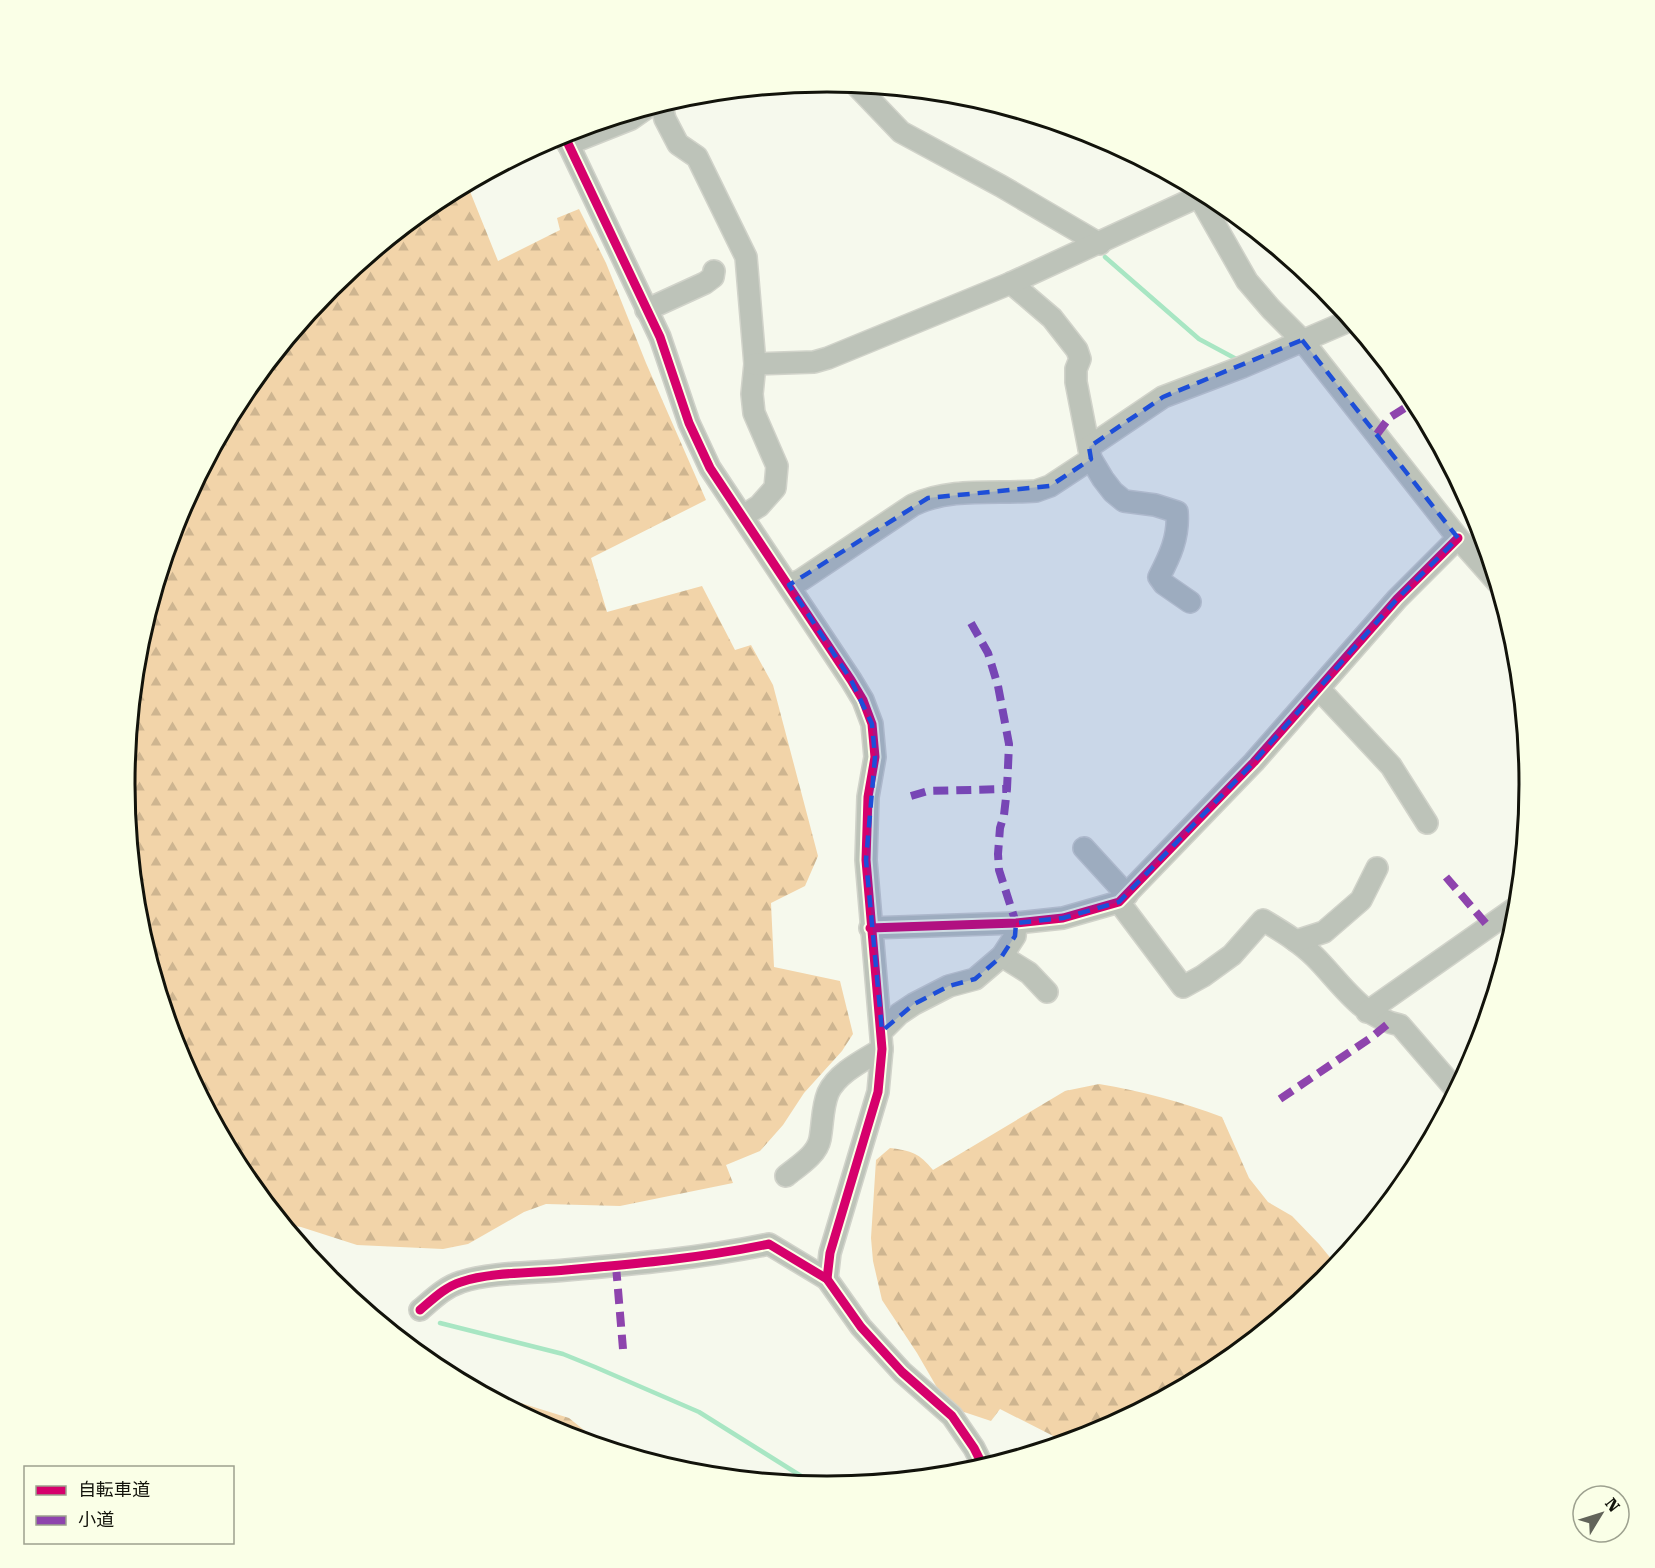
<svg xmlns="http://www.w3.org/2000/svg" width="1655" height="1568" viewBox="0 0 1655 1568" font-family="'Roboto Serif','Noto Sans JP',serif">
	<defs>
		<pattern id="forest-firs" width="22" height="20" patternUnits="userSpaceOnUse" patternTransform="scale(1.5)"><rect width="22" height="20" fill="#f2d4a9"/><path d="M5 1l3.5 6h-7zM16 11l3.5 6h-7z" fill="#ceb590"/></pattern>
	</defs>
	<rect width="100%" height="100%" fill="#f6f9ed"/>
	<g fill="url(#forest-firs)">
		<path d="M467,184L498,261L560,230L557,218L579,209L606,263L646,363L706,500L591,558L607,612L702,586L735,650L751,645L773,685L818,856L805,886L771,903L774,967L840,981L853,1034L842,1051L804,1093L783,1125L760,1151L726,1165L733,1183L620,1206L546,1204L524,1212L468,1244L443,1249L357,1245L301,1227L283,1224L243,1174L178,1053L138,921L125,784L138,647L178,515L243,393L331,287L437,199Z"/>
		<path d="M1099,1084C1141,1091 1182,1102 1222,1117L1249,1178L1268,1202L1292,1216L1319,1244L1337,1266L1324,1281L1218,1369L1096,1434L1067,1443L1000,1409L991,1421L958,1410L939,1391L917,1353L882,1300L873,1261L871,1238L876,1160L890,1148C912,1151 919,1153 933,1170L1065,1091Z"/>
		<path d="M435,1367L450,1370L505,1398L569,1418L605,1447L558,1433Z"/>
	</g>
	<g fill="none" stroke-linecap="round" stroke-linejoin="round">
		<g stroke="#a8e6c3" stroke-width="4.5">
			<path d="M1105,257L1199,339L1240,361"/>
			<path d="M440,1323L563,1354L595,1367L699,1412L817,1486"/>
		</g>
		<defs>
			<g id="minor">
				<path d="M855,84L901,132L1001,186L1100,244"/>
				<path d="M661,103L665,119L678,144L697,157L746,257L755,364L752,394L754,413L777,466L775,488L759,506L743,516"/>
				<path d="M563,133L660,337L689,423L710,468L851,680L863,700L872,724L875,757L868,797L866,860L882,1049L878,1092L830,1253L827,1279"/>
				<path d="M568,144L631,119L648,107"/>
				<path d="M1193,186L1247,281L1271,309L1302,340L1458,538L1498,583"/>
				<path d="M1011,283L1052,318L1077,350L1080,359L1076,369V382L1091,459L1103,479L1113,492L1124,501L1155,505L1177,512C1179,537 1170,556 1159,577L1164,584L1190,602"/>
				<path d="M646,310L705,283L713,277L714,271"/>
				<path d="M755,364L814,362L828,358L1011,283L1206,193"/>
				<path d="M1089,447L1163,397L1242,367L1351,320"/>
				<path d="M789,585L801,580L913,505C950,487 996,494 1036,491L1050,486L1091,459"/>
				<path d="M1319,689L1391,766L1427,823"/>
				<path d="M1084,848L1127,895"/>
				<path d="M1119,902L1183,987L1203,976L1232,955L1263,920C1281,931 1300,942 1315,957C1341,983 1362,1018 1400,1025L1457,1091"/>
				<path d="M870,928L1016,923L1063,918L1119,902L1254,762L1397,599L1458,538"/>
				<path d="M1296,941L1324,932L1361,900L1377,868"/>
				<path d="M1002,956L1029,973L1047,992"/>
				<path d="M1367,1012L1518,906"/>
				<path d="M882,1031L899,1014L914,1004L949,986L975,979L1002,956L1015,936L1016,923"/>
				<path d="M786,1176C798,1166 817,1155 820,1139C823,1123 822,1108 828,1093C837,1073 864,1060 882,1049"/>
				<path d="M420,1310C433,1299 445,1287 461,1282C490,1272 535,1273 566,1270C634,1264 702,1258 769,1244L827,1279L861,1327L902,1372L952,1416L974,1448L984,1468"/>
			</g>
		</defs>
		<use href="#minor" stroke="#d1d3ca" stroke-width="24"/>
		<use href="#minor" stroke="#bdc3b9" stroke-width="21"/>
		<g stroke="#8e44ad" stroke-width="8" stroke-dasharray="15 8" stroke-linecap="butt">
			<path d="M1377,434L1389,418L1416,401"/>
			<path d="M971,623L988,653L998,686L1009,744L1007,789L1004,815L1000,828L998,854L999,870L1016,923"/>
			<path d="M911,796L928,791L1007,789"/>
			<path d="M1446,877L1488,926"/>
			<path d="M1280,1099L1372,1037L1389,1023"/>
			<path d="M616,1266L623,1349"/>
		</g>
		<defs>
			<g id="cycleway">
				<path d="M563,133L660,337L689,423L710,468L851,680L863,700L872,724L875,757L868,797L866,860L882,1049L878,1092L830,1253L827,1279"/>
				<path d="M870,928L1016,923L1063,918L1119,902L1254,762L1397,599L1458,538"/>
				<path d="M420,1310C433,1299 445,1287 461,1282C490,1272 535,1273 566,1270C634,1264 702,1258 769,1244L827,1279L861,1327L902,1372L952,1416L974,1448L984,1468"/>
			</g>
		</defs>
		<use href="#cycleway" stroke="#faffe7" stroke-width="13"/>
		<use href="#cycleway" stroke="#d6006c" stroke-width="9"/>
	</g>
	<path fill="#1d4ed8" fill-opacity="0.2" stroke="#1d4ed8" stroke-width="4.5" stroke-dasharray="12 8" stroke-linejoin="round" d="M1302,340L1458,538L1397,599L1254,762L1119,902L1063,918L1016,923L1015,936L1002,956L975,979L949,986L914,1004L882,1031L866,860L875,757L872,724L851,680L789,585L928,498L1050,486L1091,459L1089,447L1163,397Z"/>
	<path d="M0 0H1655V1568H0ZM135 784a692 692 0 1 1 1384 0a692 692 0 1 1-1384 0Z" fill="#faffe7" fill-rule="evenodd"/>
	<path fill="none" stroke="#12130b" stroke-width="3" d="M135 784a692 692 0 1 1 1384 0a692 692 0 1 1-1384 0Z"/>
	<rect x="24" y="1466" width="210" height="78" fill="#faffe7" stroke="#9da18f" stroke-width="1.5"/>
	<rect x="36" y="1486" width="30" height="9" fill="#d6006c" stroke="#9da18f" stroke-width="1.5"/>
	<text x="78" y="1496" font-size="18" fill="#12130b">自転車道</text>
	<rect x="36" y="1516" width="30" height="9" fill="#8e44ad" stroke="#9da18f" stroke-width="1.5"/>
	<text x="78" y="1526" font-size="18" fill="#12130b">小道</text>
	<g transform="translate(1601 1514) rotate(52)"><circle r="28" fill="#faffe7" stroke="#9da18f" stroke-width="1.5"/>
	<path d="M0-4.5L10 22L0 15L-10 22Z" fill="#62645a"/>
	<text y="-9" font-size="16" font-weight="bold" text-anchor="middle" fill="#12130b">N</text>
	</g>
</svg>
